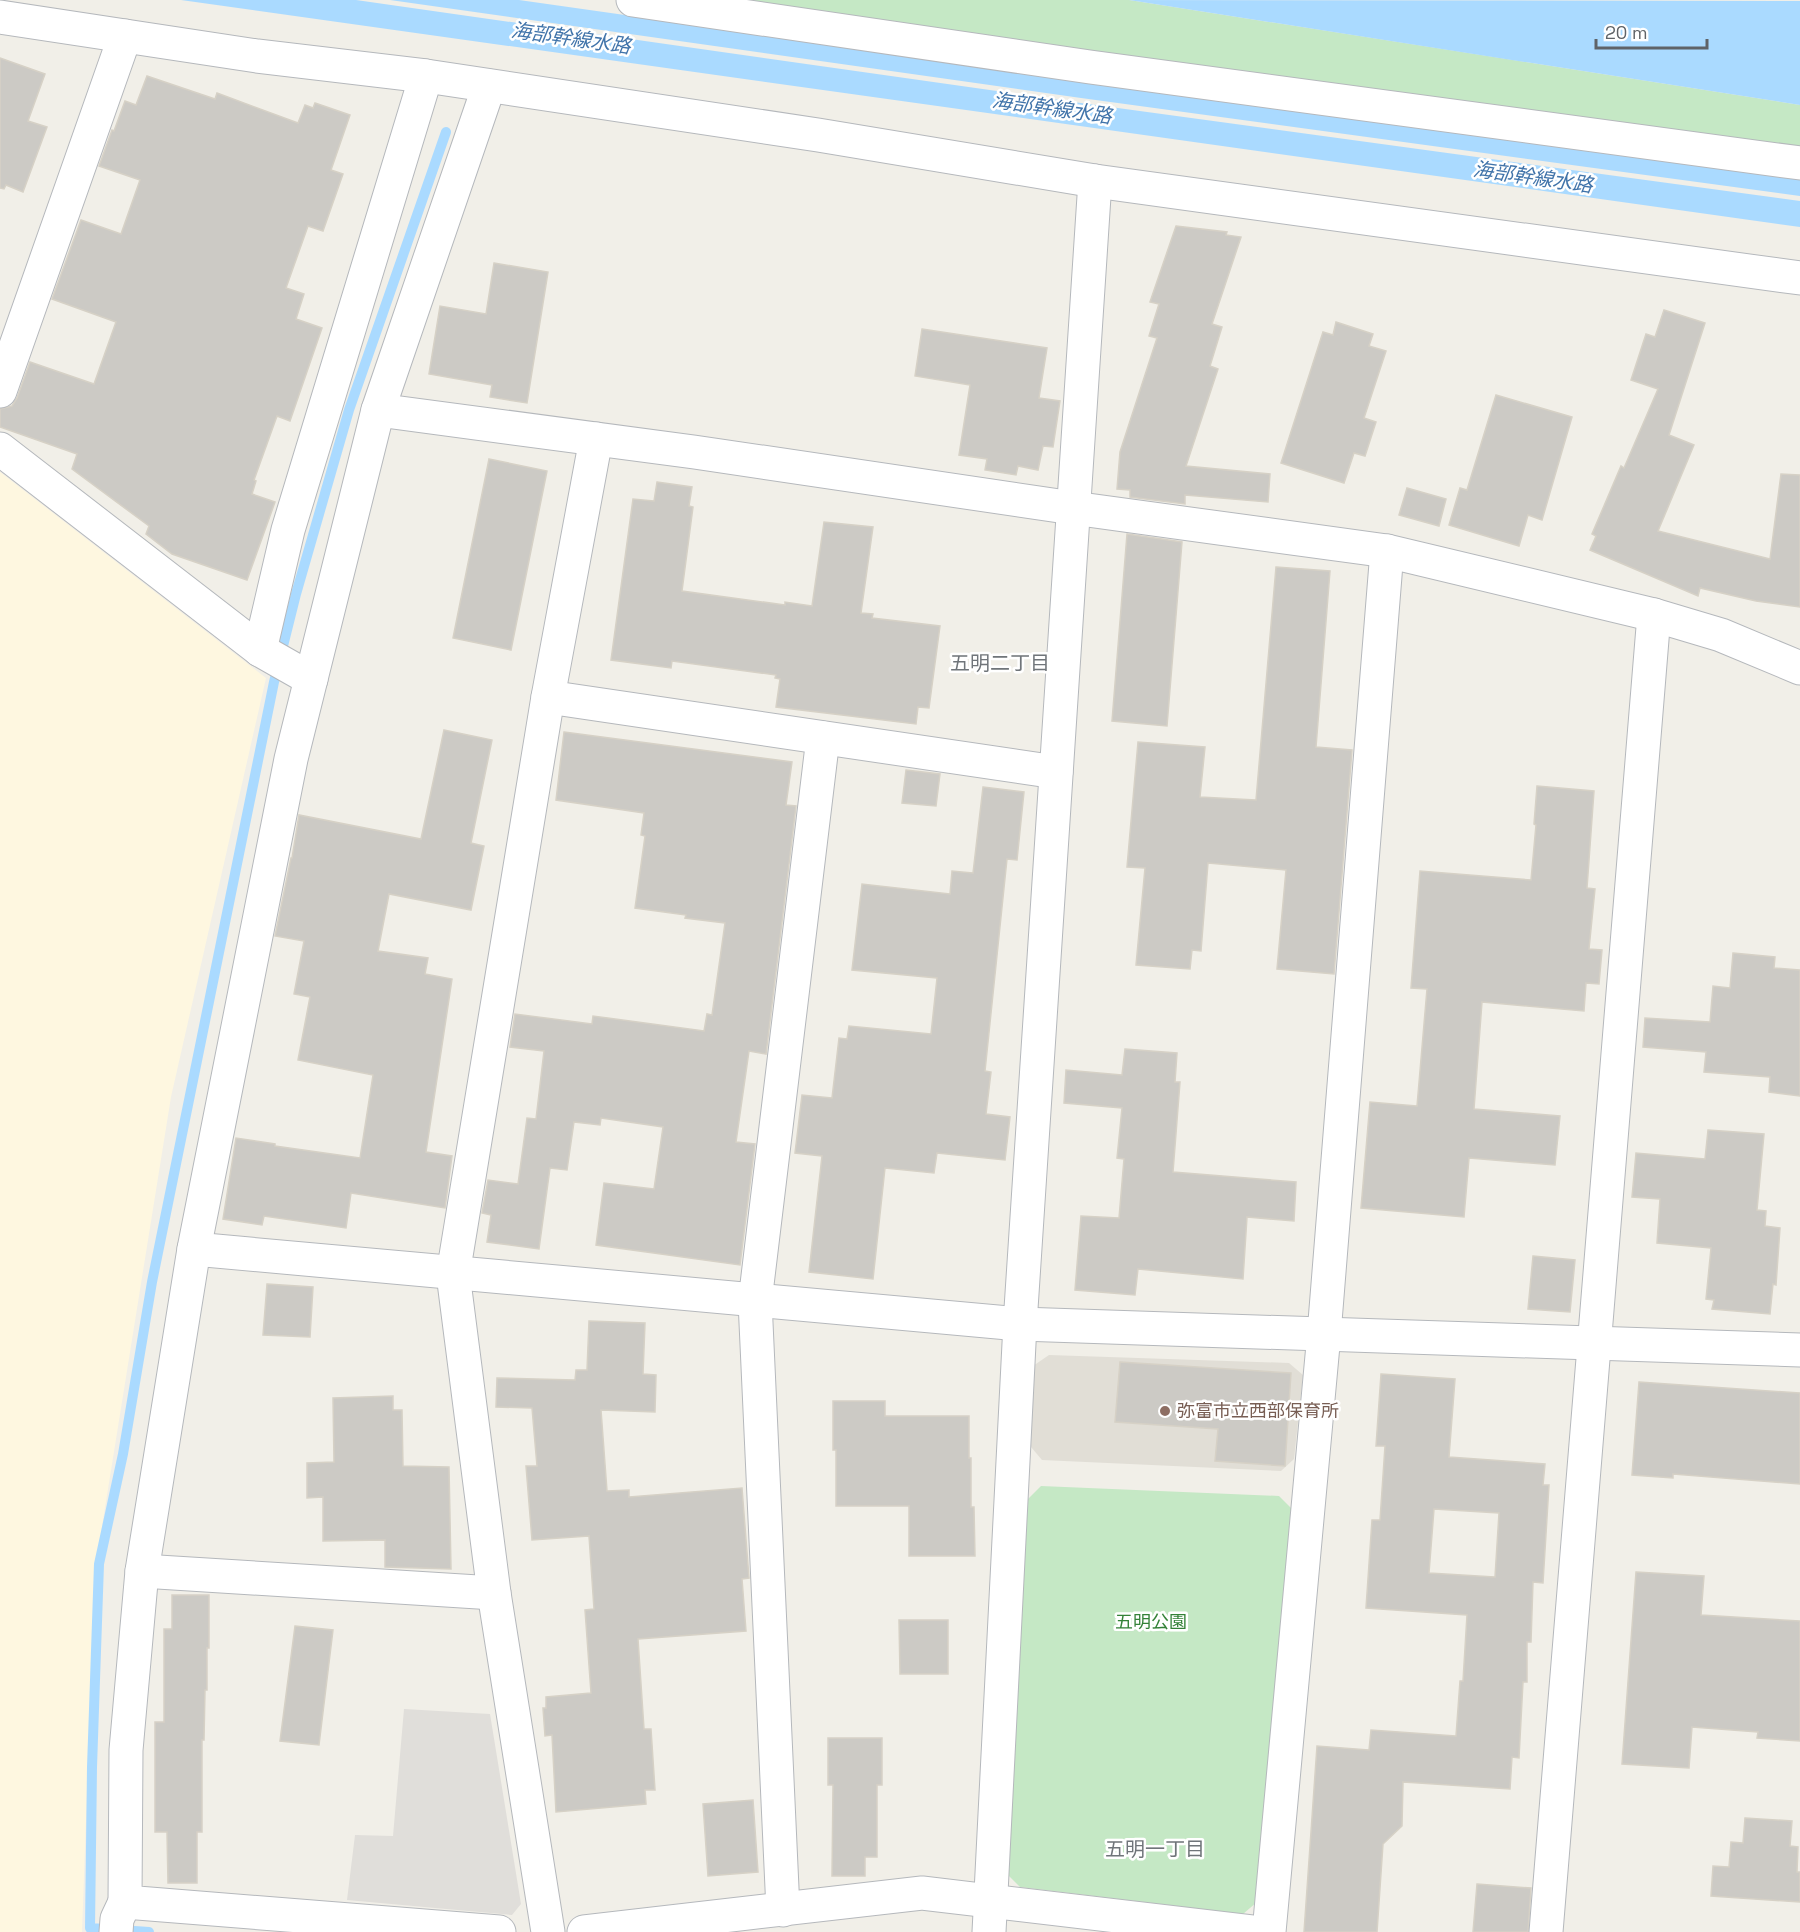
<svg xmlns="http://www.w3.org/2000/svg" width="1800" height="1932" viewBox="0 0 1800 1932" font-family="'Space Grotesk','Noto Sans JP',sans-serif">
	<rect width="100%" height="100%" fill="#f1efe8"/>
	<path fill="#fef7e0" d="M0,472L266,678L171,1097L95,1570L82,1932H0Z"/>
	<path fill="#e0deda" d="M404,1709L490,1714L521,1904L512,1915L347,1900L355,1835L393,1836Z"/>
	<path fill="#e1ded6" d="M1049,1355L1289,1363L1303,1375L1294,1459L1281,1471L1042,1460L1031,1447L1033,1366Z"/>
	<g fill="#c5e8c5">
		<path d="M718,0H1129L1800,105V150Z"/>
		<path d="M1041,1486L1279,1496L1292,1509L1257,1902L1243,1914L1020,1887L1008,1875L1025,1502Z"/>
	</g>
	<g fill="#aadaff">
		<path d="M181,0H356L1081,103L1800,201V227Z"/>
		<path d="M390,0H519L1084,80L1800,178V196L1081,98Z"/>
		<path d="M1129,0L1800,1V105L1199,11Z"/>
	</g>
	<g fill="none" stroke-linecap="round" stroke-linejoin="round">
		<path stroke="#aadaff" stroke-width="10" d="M149,1932L90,1928L92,1767L99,1564L123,1454L152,1282L274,682L296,594L349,410L446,132"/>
	</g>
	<g fill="#cccac5" stroke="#d6d1c6" stroke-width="1.5" fill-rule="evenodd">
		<path d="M0,58L45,74L28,121L47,127L23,192L6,185L4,189L0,188Z"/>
		<path d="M147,76L215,99L217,93L298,123L305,105L313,108L315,103L350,115L331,170L343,174L323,231L308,226L286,288L304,294L296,319L322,328L290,421L277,416L254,480L256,481L252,494L275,502L247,580L172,554L146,534L149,526L72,469L77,454L0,427V409L12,406L17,398L30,362L94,384L116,322L52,299L81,220L121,234L140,180L99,166L112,130L114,131L125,101L136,105Z"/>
		<path d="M1176,226L1227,232L1226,235L1241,237L1212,324L1222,327L1210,366L1218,369L1186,466L1270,474L1268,502L1185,495V504L1130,497V490L1117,489L1120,452L1157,338L1149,336L1159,304L1150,302Z"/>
		<path d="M494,263L548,272L527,403L490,397L492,385L429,374L440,306L486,314Z"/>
		<path d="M1664,310L1705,323L1669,435L1694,445L1658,531L1770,559L1781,474L1800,475V607L1756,601L1700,588L1698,596L1590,550L1596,536L1592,534L1621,466L1624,468L1658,389L1631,380L1646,334L1655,337Z"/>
		<path d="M1336,322L1373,334L1369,346L1386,351L1364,418L1376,422L1365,456L1354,453L1344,483L1281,463L1323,332L1333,335Z"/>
		<path d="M922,329L1047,348L1039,398L1060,401L1053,447L1043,446L1038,470L1018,466L1016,475L985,470L987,459L959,455L970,385L915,376Z"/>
		<path d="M1496,395L1572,417L1542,520L1528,515L1519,546L1449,525L1460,488L1467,490Z"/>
		<path d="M489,459L547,471L511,650L453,638Z"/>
		<path d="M657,482L692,487L689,506L693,507L682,591L785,605V602L812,606L824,522L873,527L861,613L873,614L872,618L940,626L929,708L918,707L916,724L776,707L780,679L775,678L776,675L672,661L671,668L611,660L633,499L654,501Z"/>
		<path d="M1407,488L1446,499L1439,526L1399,515Z"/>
		<path d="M1127,534L1182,542L1167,726L1112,721Z"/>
		<path d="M1276,567L1330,571L1316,747L1352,750L1334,974L1277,969L1286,870L1208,863L1201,951L1192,950L1190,969L1136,965L1145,868L1127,867L1138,742L1205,747L1200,797L1256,800Z"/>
		<path d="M444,730L492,740L471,843L484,846L471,910L389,894L378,951L428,958L425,974L452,979L426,1152L452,1156L445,1208L351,1193L346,1228L264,1216L262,1225L223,1219L236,1138L275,1144V1146L360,1158L373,1075L298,1060L310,997L294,994L304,941L275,936L291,858H292L299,815L421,839Z"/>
		<path d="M564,732L792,762L786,805L796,806L766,1054L749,1051L736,1142L755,1144L740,1265L596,1245L604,1183L654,1189L663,1127L601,1118L600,1125L574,1122L567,1170L550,1168L539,1249L487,1242L491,1215L482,1213L488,1180L518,1184L527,1118L536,1119L544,1051L510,1047L515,1014L592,1024L593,1016L704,1031L707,1014L712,1015L725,923L685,918L686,915L635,908L645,836L641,835L644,813L556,800Z"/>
		<path d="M906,770L940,774L936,806L902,803Z"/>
		<path d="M1537,786L1594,791L1587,888L1595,889L1589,949L1602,950L1599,984L1586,983L1584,1011L1482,1002L1474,1109L1560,1116L1555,1165L1469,1158L1464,1217L1361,1208L1370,1102L1417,1106L1427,989L1411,988L1420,871L1531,880L1536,825L1534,824Z"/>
		<path d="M983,787L1024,792L1017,860L1007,859L985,1071L991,1072L986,1114L1010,1117L1005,1160L937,1153L934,1173L885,1168L873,1279L809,1272L822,1156L795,1153L802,1095L832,1098L839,1038L847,1039L849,1026L931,1034L937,978L852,970L862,884L950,894L952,871L973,873Z"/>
		<path d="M1733,953L1775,957L1774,968L1800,970V1096L1769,1092L1770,1077L1704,1072L1706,1052L1643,1047L1645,1018L1710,1022L1713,986L1730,988Z"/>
		<path d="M1125,1049L1177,1053L1175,1082H1180L1173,1172L1296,1182L1294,1221L1247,1217L1243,1279L1138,1269L1135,1295L1075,1290L1081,1216L1119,1218L1124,1159L1117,1158L1122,1108L1064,1103L1066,1070L1122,1075Z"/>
		<path d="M1708,1130L1764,1134L1757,1210L1766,1211L1765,1226L1780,1228L1776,1285L1773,1284L1770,1314L1712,1309L1714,1300L1706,1299L1711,1248L1657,1243L1660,1199L1632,1197L1636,1153L1705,1159Z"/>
		<path d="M1533,1256L1575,1260L1570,1312L1528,1309Z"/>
		<path d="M267,1284L313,1287L310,1337L263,1335Z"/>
		<path d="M589,1321L645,1323L643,1374L656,1375L655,1412L601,1410L607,1491L629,1490V1497L742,1488L749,1578L742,1579L746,1631L638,1639L644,1729H651L655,1790H645L646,1804L556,1812L552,1735L545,1736L543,1708H546V1697L591,1693L585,1610L594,1609L589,1536L532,1540L526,1466H537L532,1408L496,1407L497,1378L575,1380L576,1370H587Z"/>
		<path d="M1120,1362L1291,1373L1285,1466L1215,1461L1218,1429L1115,1422Z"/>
		<path d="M1381,1374L1455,1379L1449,1457L1545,1464L1543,1485H1549L1543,1583L1533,1582L1531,1642H1527V1682H1523L1519,1758L1512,1757L1510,1789L1403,1782L1402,1826L1383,1844L1377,1932H1304L1317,1746L1369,1750L1371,1730L1456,1736L1460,1681H1463L1467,1615L1366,1608L1372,1520H1380L1385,1446H1376ZM1434,1509L1499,1513L1495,1577L1429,1573Z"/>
		<path d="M1639,1382L1800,1393V1484L1673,1474V1478L1632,1475Z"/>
		<path d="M393,1396V1410H402L403,1466L449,1467L451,1569L385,1567V1540L323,1541V1497L307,1498V1463L334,1462L333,1398Z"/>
		<path d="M833,1401H885V1416H969V1458H971V1507H974L975,1556H909V1506H836V1450H833Z"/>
		<path d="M1636,1572L1704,1576L1701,1615L1800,1621V1741L1757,1738L1758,1732L1692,1727L1689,1768L1622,1764Z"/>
		<path d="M172,1595H209V1648H207V1690H205L204,1740H202V1832H197V1883H168L167,1832H155V1722H164V1629H172Z"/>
		<path d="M899,1620H948V1674H900Z"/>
		<path d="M295,1626L333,1630L319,1745L280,1741Z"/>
		<path d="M828,1738H882V1785H877V1857H865V1876H832L833,1785H828Z"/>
		<path d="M753,1800L758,1872L708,1876L703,1804Z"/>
		<path d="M1745,1818L1792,1821L1790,1846L1798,1847L1797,1872H1800V1902L1711,1896L1713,1866L1729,1867L1731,1842L1743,1843Z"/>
		<path d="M1477,1884L1531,1888L1528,1932H1473Z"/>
	</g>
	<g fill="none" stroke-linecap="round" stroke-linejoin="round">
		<defs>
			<g id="minor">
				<path d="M633,0L1090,67L1800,163"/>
				<path d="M0,17L257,56L426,76L818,135L1095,181L1800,278"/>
				<path d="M489,86L378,410L291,759L194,1249L142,1571L126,1750L125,1902L499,1932"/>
				<path d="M0,391L125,36"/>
				<path d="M378,410L694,452L1073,508L1387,551L1654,615L1721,635L1800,668"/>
				<path d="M0,449L260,650L311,679"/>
				<path d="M260,650L288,530L426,76"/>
				<path d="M548,697L1056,772"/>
				<path d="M194,1249L1020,1324L1800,1350"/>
				<path d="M142,1571L494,1593"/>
				<path d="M783,1910L755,1301L823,738"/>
				<path d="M116,1932L117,1919L125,1902"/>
				<path d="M548,1932L494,1593L453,1274L548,697L596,439"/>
				<path d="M584,1932L922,1893L1252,1932"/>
				<path d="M989,1932L1020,1324L1095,181"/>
				<path d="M1269,1932L1324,1334L1387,551"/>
				<path d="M1546,1932L1654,615"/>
			</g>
		</defs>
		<use href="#minor" stroke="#b5b8bc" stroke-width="35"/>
		<use href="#minor" stroke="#fff" stroke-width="33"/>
	</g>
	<circle fill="#8d6e63" stroke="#fff" stroke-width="2" cx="1165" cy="1411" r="6"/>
	<g text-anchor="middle" stroke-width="5" stroke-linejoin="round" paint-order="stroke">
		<g font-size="18" fill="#785e54" stroke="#fff" text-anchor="start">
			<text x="1177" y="1417">弥富市立西部保育所</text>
		</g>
		<g font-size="18" fill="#348238" stroke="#fff">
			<text x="1151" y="1628">五明公園</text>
		</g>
		<g font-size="20" font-style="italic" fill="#4174aa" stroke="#fff">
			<text transform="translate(571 38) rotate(8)" y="7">海部幹線水路</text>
			<text transform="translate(1052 108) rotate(8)" y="7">海部幹線水路</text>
			<text transform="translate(1533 177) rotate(8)" y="7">海部幹線水路</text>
		</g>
		<g font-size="20" fill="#70757a" stroke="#fff">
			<text x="1000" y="670">五明二丁目</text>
			<text x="1155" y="1856">五明一丁目</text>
		</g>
	</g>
	<path d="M1596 39v9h111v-9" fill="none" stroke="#5f6368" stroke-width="3"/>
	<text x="1605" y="39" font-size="18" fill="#5f6368" stroke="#ffffff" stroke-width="4.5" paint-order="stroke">20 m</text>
</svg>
